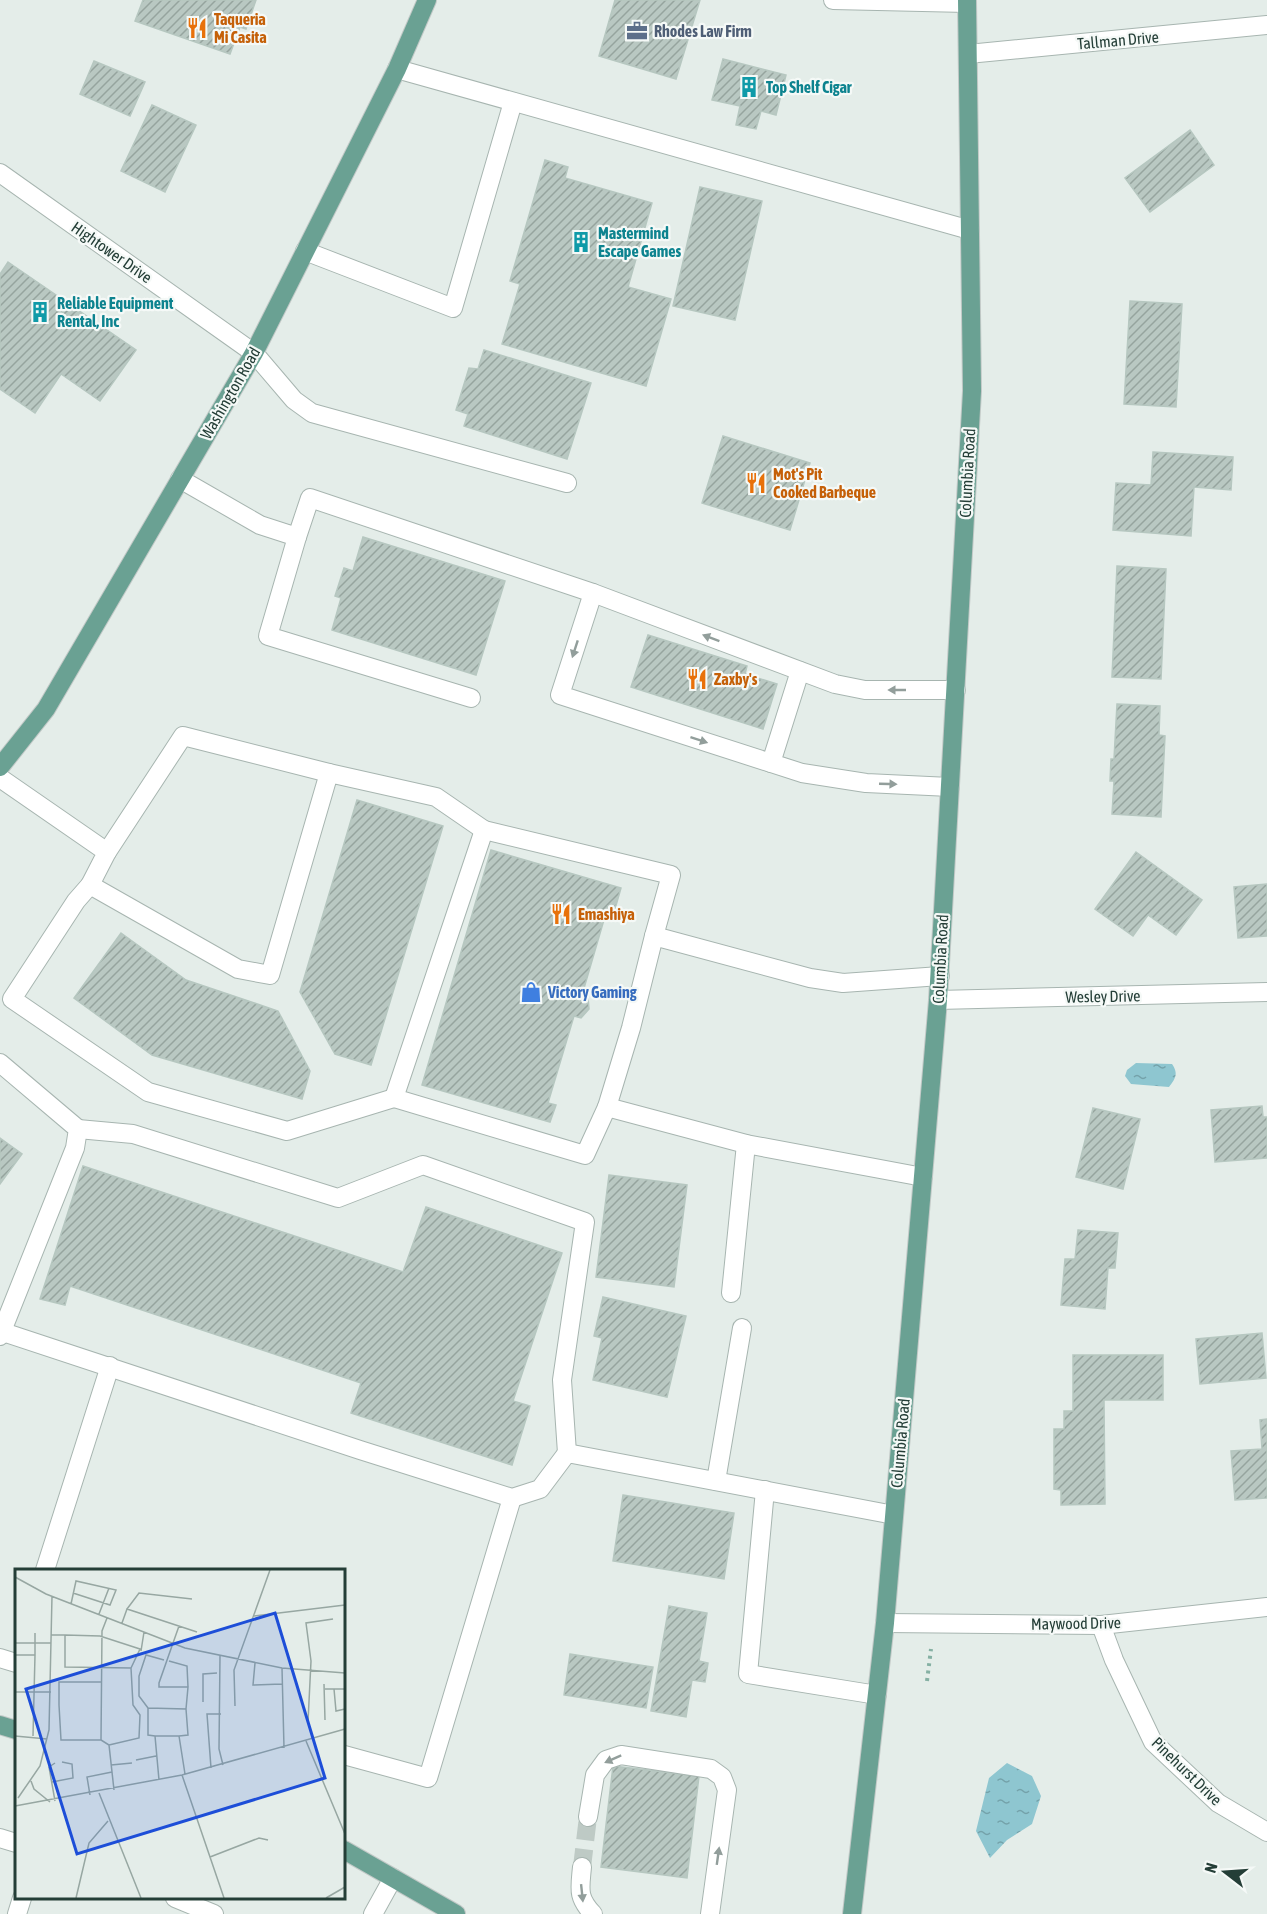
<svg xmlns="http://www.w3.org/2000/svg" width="1267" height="1914" viewBox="0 0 1267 1914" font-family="'Asap Condensed',sans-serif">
	<defs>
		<pattern id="water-ripples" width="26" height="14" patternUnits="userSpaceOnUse" patternTransform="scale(1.5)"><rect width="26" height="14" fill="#8ec6d0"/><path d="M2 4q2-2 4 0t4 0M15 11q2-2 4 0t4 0" fill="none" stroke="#74a2aa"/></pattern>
		<pattern id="building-hatch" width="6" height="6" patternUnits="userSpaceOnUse" patternTransform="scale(1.5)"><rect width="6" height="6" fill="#b9c8c2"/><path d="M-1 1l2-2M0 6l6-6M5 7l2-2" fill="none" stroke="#96a49e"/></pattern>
	</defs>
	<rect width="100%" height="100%" fill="#e4ede9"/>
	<g fill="url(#water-ripples)">
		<path d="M1136,1063L1172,1064C1179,1074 1175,1079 1169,1087L1131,1084L1125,1076L1127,1070Z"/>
		<path d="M1007,1763L1032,1776L1041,1796L1032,1824L1007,1840L990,1858L976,1831L989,1778Z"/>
	</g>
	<g fill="url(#building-hatch)" stroke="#b6c7c0" stroke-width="1.5">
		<path d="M143,0H256L246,29L240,27L230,54L135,21Z"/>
		<path d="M615,0H700L676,79L599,56Z"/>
		<path d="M723,59L786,75L776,115L761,111L756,129L736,125L740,106L712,100Z"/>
		<path d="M94,61L145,82L130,116L80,94Z"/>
		<path d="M152,105L196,125L165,192L121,171Z"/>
		<path d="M1190,130L1214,165L1150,212L1125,178Z"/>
		<path d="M545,160L568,167L565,178L652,203L628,287L671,299L646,386L502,344L520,284L510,281Z"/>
		<path d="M700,187L762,201L735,320L673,306Z"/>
		<path d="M8,262L136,350L100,401L61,374L35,413L0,389V274Z"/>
		<path d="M1130,301L1182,304L1176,407L1124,404Z"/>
		<path d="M484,350L591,383L567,459L464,426L468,414L456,410L469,368L478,369Z"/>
		<path d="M723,436L810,463L790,530L702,503Z"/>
		<path d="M1153,452L1233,457L1231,490L1194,487L1191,536L1113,530L1116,483L1151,485Z"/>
		<path d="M363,537L505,581L476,675L332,630L341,598L335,596L344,568L353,571Z"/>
		<path d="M1117,566L1166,569L1161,679L1112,677Z"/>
		<path d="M648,635L747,666L745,674L777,684L763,729L631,687Z"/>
		<path d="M1117,704L1160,706L1159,735L1165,736L1161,817L1112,814L1114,781H1110L1111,759H1114Z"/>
		<path d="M357,800L443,826L371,1065L335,1054L300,992Z"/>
		<path d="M491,850L621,888L615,909L608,906L582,995L588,997L589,1009L581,1018L574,1016L548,1103L556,1105L550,1122L422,1085Z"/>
		<path d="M1136,852L1202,900L1176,935L1148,915L1133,936L1095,909Z"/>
		<path d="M1267,884V936L1238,938L1234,887Z"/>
		<path d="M121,933L186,980L278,1011L310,1071L302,1099L152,1055L74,998Z"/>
		<path d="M1262,1106L1263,1117H1267V1158L1215,1162L1211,1110Z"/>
		<path d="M1093,1108L1140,1119L1123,1189L1076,1177Z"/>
		<path d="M0,1138L22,1154L0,1184Z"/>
		<path d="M83,1166L403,1272L426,1207L562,1253L513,1401L530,1406L512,1465L351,1413L361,1383L70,1286L65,1305L40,1299Z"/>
		<path d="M609,1175L687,1185L674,1287L596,1277Z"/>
		<path d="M1078,1230L1118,1233L1115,1268H1108L1105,1309L1061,1305L1065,1259H1075Z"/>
		<path d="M603,1297L686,1316L667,1397L593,1380L602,1338L594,1336Z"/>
		<path d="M1262,1333L1266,1378L1200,1384L1196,1339Z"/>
		<path d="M1073,1355H1163V1400H1104L1105,1504L1061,1505V1490L1054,1489V1429H1064V1411H1073Z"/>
		<path d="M1267,1419V1498L1235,1500L1231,1451L1262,1449L1260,1420Z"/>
		<path d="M623,1495L734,1513L724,1579L613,1561Z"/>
		<path d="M669,1606L707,1613L699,1661L708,1663L705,1682L692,1680L686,1717L651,1711Z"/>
		<path d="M570,1654L653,1667L646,1708L564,1695Z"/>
		<path d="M613,1766L699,1776L687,1878L601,1867Z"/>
	</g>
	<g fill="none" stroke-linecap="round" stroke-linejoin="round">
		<path stroke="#becac5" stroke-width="18" stroke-dasharray="18 9" stroke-linecap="butt" d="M582,1867L588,1817"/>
		<defs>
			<g id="minor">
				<path d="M833,0L967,3"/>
				<path d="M968,54L1267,25"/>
				<path d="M397,69L970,230"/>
				<path d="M0,173L254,353L294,400L312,413L567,483"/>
				<path d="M305,251L453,308L513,102"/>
				<path d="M180,479L260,525L297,537L310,498L593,593L835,684L865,690H956"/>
				<path d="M297,537L268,636L471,698"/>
				<path d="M593,593L560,695L802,773L866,783L950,787"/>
				<path d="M771,763L800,671"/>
				<path d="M0,778L107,852L90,885L238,969L270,975L329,773L436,797L484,830"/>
				<path d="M107,852L183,736L329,773"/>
				<path d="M90,885L76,901L12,999L148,1092L287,1131L394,1098"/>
				<path d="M938,1000L1267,992"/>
				<path d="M0,1063L78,1129L75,1148L0,1336"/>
				<path d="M607,1107L585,1155L394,1098L484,830L671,875L654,936"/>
				<path d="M78,1129L133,1134L338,1198L423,1165L585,1222L562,1380L567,1453"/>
				<path d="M923,1177L746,1144L607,1107L631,1028L654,936L810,978L843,983L940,976"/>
				<path d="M731,1293L746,1144"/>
				<path d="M0,1331L360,1450L512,1498L540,1489L567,1453L894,1515"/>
				<path d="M716,1481L742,1328"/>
				<path d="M765,1490L748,1674L877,1695"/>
				<path d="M45,1570L110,1366"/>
				<path d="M885,1623L1101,1625L1267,1607"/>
				<path d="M1101,1625L1114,1660L1153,1742L1218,1803L1267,1832"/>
				<path d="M0,1658L16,1663"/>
				<path d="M344,1755L428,1778L512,1498"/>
				<path d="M588,1817L595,1775L606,1760L621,1755L711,1769L722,1777L727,1790L710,1914"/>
				<path d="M0,1838L16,1843"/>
				<path d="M582,1867C580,1889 577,1897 593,1914"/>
				<path d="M175,1898L214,1914"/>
				<path d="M17,1914L22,1898"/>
				<path d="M373,1914L393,1878"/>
			</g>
			<g id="major">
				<path d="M0,767L46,709L254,353L397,69L427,0"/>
				<path d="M0,1725L16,1730"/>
				<path d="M344,1850L456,1914"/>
				<path d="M852,1914L885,1623L938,1000L972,391L967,0"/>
			</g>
		</defs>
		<use href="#minor" stroke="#a7b5b0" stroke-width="20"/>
		<use href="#major" stroke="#c2c9c7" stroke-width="20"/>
		<path stroke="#85b0a3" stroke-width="4" stroke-dasharray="3 4.5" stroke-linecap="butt" d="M927,1681L931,1649"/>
		<use href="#minor" stroke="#fff" stroke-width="18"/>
		<use href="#major" stroke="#6aa193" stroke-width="18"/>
	</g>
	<defs><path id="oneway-solid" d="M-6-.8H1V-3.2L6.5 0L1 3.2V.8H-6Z" transform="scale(1.5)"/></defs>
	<g fill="#929e9b">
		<use href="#oneway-solid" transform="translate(711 638) rotate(-159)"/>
		<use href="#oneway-solid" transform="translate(575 649) rotate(108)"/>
		<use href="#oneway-solid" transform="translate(897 690) rotate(180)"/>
		<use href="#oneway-solid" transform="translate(699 740) rotate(18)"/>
		<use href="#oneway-solid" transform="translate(888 784) rotate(2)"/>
		<use href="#oneway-solid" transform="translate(613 1759) rotate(156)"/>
		<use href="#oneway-solid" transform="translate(718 1856) rotate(-82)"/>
		<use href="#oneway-solid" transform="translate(582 1893) rotate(84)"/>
	</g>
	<defs>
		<symbol id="restaurant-bare" viewBox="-9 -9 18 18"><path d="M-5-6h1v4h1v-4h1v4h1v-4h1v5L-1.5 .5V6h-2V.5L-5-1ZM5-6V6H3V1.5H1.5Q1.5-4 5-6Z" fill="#e8710a" stroke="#f5f9f7" stroke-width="2.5" paint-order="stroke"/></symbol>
		<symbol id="office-bare" viewBox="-9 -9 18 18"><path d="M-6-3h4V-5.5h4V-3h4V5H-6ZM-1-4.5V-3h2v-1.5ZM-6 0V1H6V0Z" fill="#5c6f8a" stroke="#f5f9f7" stroke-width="2.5" paint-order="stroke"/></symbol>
		<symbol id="building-bare" viewBox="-9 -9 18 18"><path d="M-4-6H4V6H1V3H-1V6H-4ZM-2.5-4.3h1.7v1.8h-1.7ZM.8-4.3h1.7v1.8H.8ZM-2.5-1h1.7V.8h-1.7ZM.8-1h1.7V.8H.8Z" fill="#0f9aa8" stroke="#f5f9f7" stroke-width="2.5" paint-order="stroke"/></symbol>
		<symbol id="shop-bare" viewBox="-9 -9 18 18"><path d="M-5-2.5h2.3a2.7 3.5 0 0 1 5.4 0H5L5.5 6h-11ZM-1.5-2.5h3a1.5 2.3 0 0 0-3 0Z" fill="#3f7fe0" stroke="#f5f9f7" stroke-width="2.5" paint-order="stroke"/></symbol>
	</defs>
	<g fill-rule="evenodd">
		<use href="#restaurant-bare" x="182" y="13" width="30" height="30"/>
		<use href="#office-bare" x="622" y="16" width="30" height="30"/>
		<use href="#building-bare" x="734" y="72" width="30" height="30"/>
		<use href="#building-bare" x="566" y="227" width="30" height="30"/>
		<use href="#building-bare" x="25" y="297" width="30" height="30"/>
		<use href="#restaurant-bare" x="741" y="468" width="30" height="30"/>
		<use href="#restaurant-bare" x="682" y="664" width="30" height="30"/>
		<use href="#restaurant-bare" x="546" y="899" width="30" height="30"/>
		<use href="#shop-bare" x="516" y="977" width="30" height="30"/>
	</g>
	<g text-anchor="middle" stroke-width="4.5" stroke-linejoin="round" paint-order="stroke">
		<g font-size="16" font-weight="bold" fill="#c56008" stroke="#f5f9f7" text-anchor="start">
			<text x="214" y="25">Taqueria<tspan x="214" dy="18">Mi Casita</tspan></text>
			<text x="773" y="480">Mot's Pit<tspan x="773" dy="18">Cooked Barbeque</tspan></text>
			<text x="714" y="685">Zaxby's</text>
			<text x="578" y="920">Emashiya</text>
		</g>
		<g font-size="16" font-weight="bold" fill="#4e5e75" stroke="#f5f9f7" text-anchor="start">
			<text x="654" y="37">Rhodes Law Firm</text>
		</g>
		<g font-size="16" fill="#243e37" stroke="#f5f9f7">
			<text transform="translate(1118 40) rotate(-5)" y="6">Tallman Drive</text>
			<text transform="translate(112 252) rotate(35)" y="6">Hightower Drive</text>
			<text transform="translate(230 393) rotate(-60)" y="6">Washington Road</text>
			<text transform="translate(967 473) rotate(-87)" y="6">Columbia Road</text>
			<text transform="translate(940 959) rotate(-87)" y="6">Columbia Road</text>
			<text transform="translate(1103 996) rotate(-1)" y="6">Wesley Drive</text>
			<text transform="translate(900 1443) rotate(-85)" y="6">Columbia Road</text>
			<text transform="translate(1076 1623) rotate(-1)" y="6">Maywood Drive</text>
			<text transform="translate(1187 1771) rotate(44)" y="6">Pinehurst Drive</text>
		</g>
		<g font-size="16" font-weight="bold" fill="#0d838f" stroke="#f5f9f7" text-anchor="start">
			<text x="766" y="93">Top Shelf Cigar</text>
			<text x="598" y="239">Mastermind<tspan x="598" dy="18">Escape Games</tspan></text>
			<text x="57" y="309">Reliable Equipment<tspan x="57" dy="18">Rental, Inc</tspan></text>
		</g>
		<g font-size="16" font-weight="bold" fill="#366cbe" stroke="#f5f9f7" text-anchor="start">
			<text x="548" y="998">Victory Gaming</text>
		</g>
	</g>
	<g transform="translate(15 1569)">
		<rect width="330" height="330" fill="#e4ede9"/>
		<path fill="none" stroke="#97a7a2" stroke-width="1.5" d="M0,8L31,25L170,79L267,99L330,104M56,35L61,12L101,21L95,36L58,24M112,40L124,24L177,30M84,45L94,19M239,47L330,36M92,49L87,62L86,171L94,176L99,221M107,54L112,40L182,63M164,57L144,114V118H173L171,140M36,66H50L85,67L125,80L116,99L50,98V66M0,74H20V64M126,82L129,63M0,86H20V74H36M205,87L204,180L208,196M154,92L172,97L173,118M240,94L238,116L267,115M267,99L269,179M309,115L310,151M310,120H330M319,120L321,142L330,140M0,123H36M188,133V105L202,104M220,137L219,101L255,1M133,139L124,127V107L131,86L149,91M0,167L32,170M18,167L20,86M140,167L133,166V139L171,140L173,166L164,167M298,170L293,153L296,92L291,54L318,50M86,171H46L44,136V113H87M291,172L330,265M94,176L124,169L125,146L118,136L116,99M121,191L141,187M96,196L117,194M196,199L192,145H206M167,206L209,329M144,211L140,167H164L170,205M16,212L19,220L35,233M37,213L58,209L57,195L47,193M84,224L126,329M75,226L72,208L97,203M3,229L25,197L34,161L37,27M40,232L34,198L40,194M0,237L167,206L330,160M195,288L244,269L253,271M61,329L74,274L93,252M311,329L330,318"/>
		<path fill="#1d4ed8" fill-opacity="0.15" stroke="#1d4ed8" stroke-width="3" d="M260,44L310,209L62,285L11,120Z"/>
		<rect width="330" height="330" fill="none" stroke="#243e37" stroke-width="3"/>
	</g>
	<g transform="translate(1225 1872) rotate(287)" stroke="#f5f9f7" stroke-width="4.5" paint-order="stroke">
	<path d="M0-4.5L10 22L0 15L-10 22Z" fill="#243e37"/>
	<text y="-9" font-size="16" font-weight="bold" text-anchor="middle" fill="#243e37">N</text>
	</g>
</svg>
